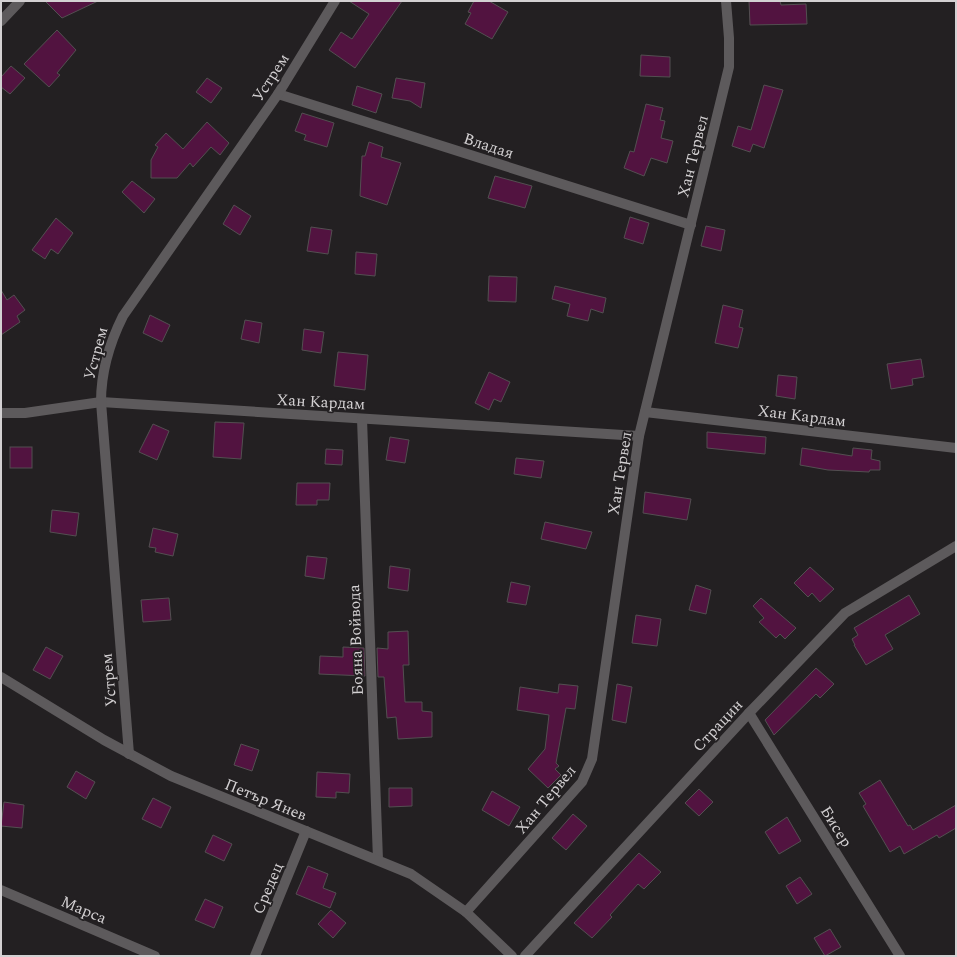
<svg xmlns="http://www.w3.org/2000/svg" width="957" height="957" viewBox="0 0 957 957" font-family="Spectral,serif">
	<rect width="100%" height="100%" fill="#232022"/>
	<g fill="#521340" stroke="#534f51">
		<path d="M45,1H98L62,18Z"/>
		<path d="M349,1H402L355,68L329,50L341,32L352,39L369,14Z"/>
		<path d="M474,1H489L508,12L492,39L465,24L471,13L468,12Z"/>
		<path d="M749,1H780L781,5L806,4L807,24L750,25Z"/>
		<path d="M57,30L76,50L57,73L60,75L49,87L24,64Z"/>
		<path d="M641,55L670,57V77L640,76Z"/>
		<path d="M11,66L25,78L10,94L1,87V77Z"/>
		<path d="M207,78L222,88L211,103L196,92Z"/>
		<path d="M396,78L425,83L421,108L410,101L392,98Z"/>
		<path d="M764,85L783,90L764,148L753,144L750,152L732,146L738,126L751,130Z"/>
		<path d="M357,86L382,94L376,113L352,105Z"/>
		<path d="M646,104L663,108L660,120L665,121L661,138L673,141L667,163L651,158L644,176L624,168L630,151L634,152Z"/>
		<path d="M302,113L334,123L327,147L304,140L306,135L295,131Z"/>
		<path d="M207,122L229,143L220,155L211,147L193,167L190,163L177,178H151V160L158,147L155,145L166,133L183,149Z"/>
		<path d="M369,142L383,147L381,157L401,163L387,205L360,196L362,156H365Z"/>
		<path d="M495,176L532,186L525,208L488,198Z"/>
		<path d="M132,181L155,199L144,213L122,192Z"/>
		<path d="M234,205L251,216L240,235L223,224Z"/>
		<path d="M630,217L649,223L643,244L624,238Z"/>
		<path d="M56,218L73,233L58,254L51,249L45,259L32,250Z"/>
		<path d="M706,226L725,230L721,251L701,246Z"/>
		<path d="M311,227L332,230L328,254L307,251Z"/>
		<path d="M356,252L377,254L375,276L355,274Z"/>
		<path d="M489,276L517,277L516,302L488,301Z"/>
		<path d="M555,286L606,298L603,313L591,309L588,321L567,316L570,304L552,299Z"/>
		<path d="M1,290L7,300L14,295L25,310L17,316L20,322L1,335Z"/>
		<path d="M723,305L743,310L739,327L743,328L738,348L715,343Z"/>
		<path d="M150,315L170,325L162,342L143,333Z"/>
		<path d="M245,320L262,323L259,343L241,339Z"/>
		<path d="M304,329L324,332L321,353L302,350Z"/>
		<path d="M338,352L368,355L365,390L334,386Z"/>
		<path d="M921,359L924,377L912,379L913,385L891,389L887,364Z"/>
		<path d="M489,372L510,382L501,402L494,399L489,410L475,403Z"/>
		<path d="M778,375L797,377L795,399L776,396Z"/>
		<path d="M215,422L244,423L241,459L213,457Z"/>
		<path d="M153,424L169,431L157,460L139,452Z"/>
		<path d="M707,432L766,437L765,454L707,448Z"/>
		<path d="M390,437L409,440L405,463L386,460Z"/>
		<rect x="10" y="447" width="22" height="21"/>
		<path d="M802,448L852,456L853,448L872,450L871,459L880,461V470H870L869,472L828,470L800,465Z"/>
		<path d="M326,449L343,450L342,465L325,464Z"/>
		<path d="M516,458L544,461L541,478L514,474Z"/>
		<path d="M297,483H330L329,500H317V505H296Z"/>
		<path d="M645,492L691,499L687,520L643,513Z"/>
		<path d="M52,510L79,513L76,536L50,532Z"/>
		<path d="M545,522L592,532L586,549L541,539Z"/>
		<path d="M153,528L178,534L173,556L155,552L156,548L149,547Z"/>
		<path d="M307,556L327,558L324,579L305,576Z"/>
		<path d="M390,566L410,569L408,591L388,588Z"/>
		<path d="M810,567L834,589L820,602L812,593L808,597L794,583Z"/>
		<path d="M511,582L530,586L526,605L507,602Z"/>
		<path d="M696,585L711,590L706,614L689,610Z"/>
		<path d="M909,595L920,614L885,635L893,649L866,665L854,645H855L852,639L858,635L854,628Z"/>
		<path d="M169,598L171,620L143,622L141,600Z"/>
		<path d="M761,598L796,628L785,639L780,634L776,638L759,622L764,618L753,606Z"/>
		<path d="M636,615L661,619L657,646L632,643Z"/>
		<path d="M408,631L409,665H403L405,702H422V711L432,712V737L398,739L396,717L387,718L384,677H378L377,648L388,649V632Z"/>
		<path d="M46,647L63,656L50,679L33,670Z"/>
		<path d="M343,647L364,648L365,676L319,674L320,656L343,657Z"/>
		<path d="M816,668L834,684L820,698L816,694L774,735L765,720Z"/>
		<path d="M559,684L578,686L575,709L566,708L556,763L559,766L555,769L561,775L548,788L528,769L545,749L549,715L517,710L520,687L558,693Z"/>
		<path d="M617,684L632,687L626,723L612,720Z"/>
		<path d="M241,744L259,750L252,771L234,765Z"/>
		<path d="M76,771L95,782L86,799L67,787Z"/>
		<path d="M317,772L350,774L349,793L336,792V798L316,797Z"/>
		<path d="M880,780L908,826L910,825L913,830L956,805V828L939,838L937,835L904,854L900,846L890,852L863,806L866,804L859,793Z"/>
		<path d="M389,788H412V806L389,807Z"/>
		<path d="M699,789L713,802L699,816L685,803Z"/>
		<path d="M492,791L520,807L509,826L482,810Z"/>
		<path d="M153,798L171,807L161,828L142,819Z"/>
		<path d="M4,802L24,805L22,828L1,826Z"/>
		<path d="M573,814L587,826L566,850L552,838Z"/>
		<path d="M787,817L801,841L779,854L765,832Z"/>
		<path d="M213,835L232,844L224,861L205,852Z"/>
		<path d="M639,853L661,872L644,889L638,884L610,915L612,917L592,938L574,923Z"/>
		<path d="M308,866L328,874L323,888L336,893L330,908L296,894Z"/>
		<path d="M800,877L812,894L797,904L786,886Z"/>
		<path d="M205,899L223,907L214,928L195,920Z"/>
		<path d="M331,910L346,923L333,938L318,924Z"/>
		<path d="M830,929L841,947L825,956L814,938Z"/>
	</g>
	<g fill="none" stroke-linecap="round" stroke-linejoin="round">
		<g stroke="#5d5a5c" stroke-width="10">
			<path d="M1,21L20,1"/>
			<path d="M278,94L691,225"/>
			<path d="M645,412L956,448"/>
			<path d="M1,413H25L101,402L639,436"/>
			<path d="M362,419L378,860"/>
			<path d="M1,677L104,740L171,776L411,874L466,912L512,956"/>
			<path d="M749,713L900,956"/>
			<path d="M129,754L101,402C101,371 109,344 123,316L278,94L335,1"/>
			<path d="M1,890L155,956"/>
			<path d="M466,912L582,782L592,759L639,436L729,67V38L726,1"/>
			<path d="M255,956L306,831"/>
			<path d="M525,956L749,713L845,613L956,546"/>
		</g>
	</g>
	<g text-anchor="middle" stroke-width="3.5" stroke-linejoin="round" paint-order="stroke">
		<g font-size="16" fill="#d3d0d2" stroke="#232022">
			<text transform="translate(270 77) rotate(-57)" y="6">Устрем</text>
			<text transform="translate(489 145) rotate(18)" y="6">Владая</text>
			<text transform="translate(692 156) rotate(-76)" y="6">Хан Тервел</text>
			<text transform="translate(95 353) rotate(-75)" y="6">Устрем</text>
			<text transform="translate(321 401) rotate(3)" y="6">Хан Кардам</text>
			<text transform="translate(802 415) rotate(7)" y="6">Хан Кардам</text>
			<text transform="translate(619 473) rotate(-81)" y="6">Хан Тервел</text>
			<text transform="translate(355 640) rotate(-92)" y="6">Бояна Войвода</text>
			<text transform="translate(108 680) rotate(-95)" y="6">Устрем</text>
			<text transform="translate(717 725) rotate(-47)" y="6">Страцин</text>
			<text transform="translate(266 799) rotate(22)" y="6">Петър Янев</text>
			<text transform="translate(545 799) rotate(-50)" y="6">Хан Тервел</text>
			<text transform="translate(837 826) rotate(58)" y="6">Бисер</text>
			<text transform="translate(267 888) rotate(-67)" y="6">Средец</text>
			<text transform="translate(84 909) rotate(23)" y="6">Марса</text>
		</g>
	</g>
	<rect width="957" height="957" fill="none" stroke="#d3d0d2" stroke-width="4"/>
</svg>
